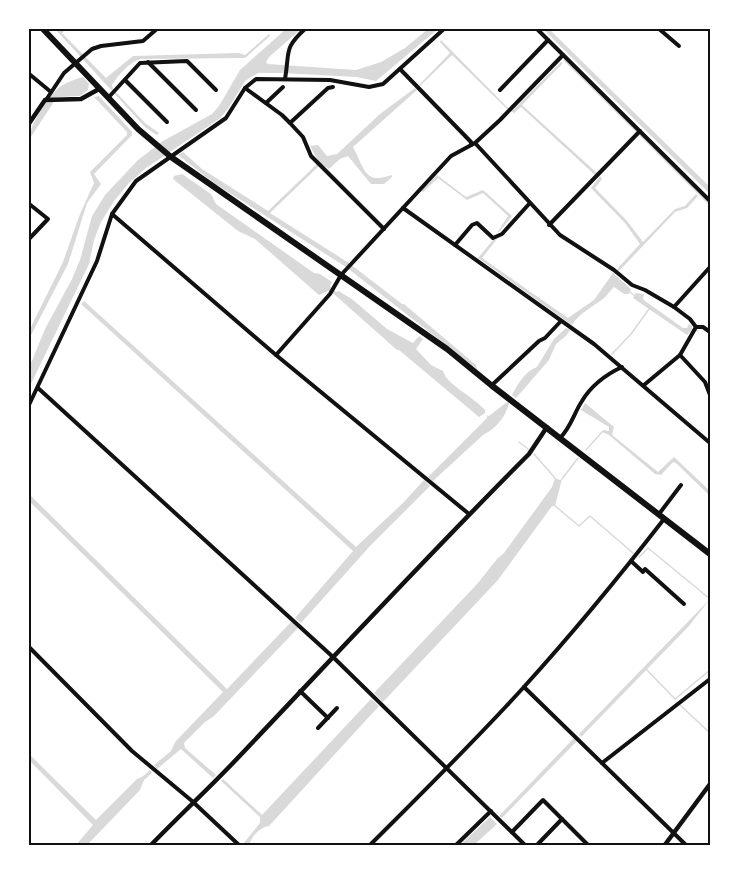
<svg xmlns="http://www.w3.org/2000/svg" width="739" height="874" viewBox="0 0 739 874" font-family="'Archivo Narrow',sans-serif">
	<rect width="100%" height="100%" fill="#fff"/>
	<g fill="#d9d9d9">
		<path d="M55,29L60,30L66,29L62,33L106,78L133,56L239,53L245,55L269,34L270,36L245,58L140,59C129,63 119,74 112,85L113,89L145,123L159,133L157,135L146,128Z"/>
		<path d="M286,29H301L269,57L266,62L268,64L356,70L381,62L405,48L428,29H438L376,81L356,77L282,73H258L245,81L228,109L219,119L146,168L129,183L114,201L101,222L94,240L89,264L29,388V368L45,329L72,279L80,260L92,216L105,195L138,160L163,141L212,114L219,106L240,70Z"/>
		<path d="M543,29H549L710,187V194Z"/>
		<path d="M441,40L507,107L513,110L561,62L563,63L522,105L597,173L595,175L521,107L514,113L507,109L452,55L420,86L419,85L450,53L440,42Z"/>
		<path d="M83,77L89,84L88,90L80,96L57,97L29,140C28,127 50,94 60,87C67,82 75,79 83,77Z"/>
		<path d="M415,88L417,90L353,147C365,169 364,185 392,175V177L384,184H371L348,156L340,159L329,169L321,164L270,213L349,263L402,304H404L476,365L477,369L346,267L214,183L178,155L183,152L202,169L268,211L319,162L310,146L318,145L327,156L337,154L380,114Z"/>
		<path d="M99,96L132,132V135L94,174L101,184L87,203L68,264L29,339V331L63,262L80,214L94,183L90,172L127,135V132L94,97Z"/>
		<path d="M182,174L211,194L216,204L314,273L320,274L332,282L330,286L336,292L339,291L353,300L387,329L413,343L419,336L423,339L416,349L431,365L443,371C446,384 475,398 485,410V413L479,417L399,350H397L335,295L328,291L319,295L255,239L238,231L173,179L174,176Z"/>
		<path d="M437,175L466,197L483,190L512,216L500,231L497,233L508,216L483,193L467,200L438,178L423,192L421,191Z"/>
		<path d="M600,176L602,179L595,188L627,221L643,242L675,209L685,206L696,194L698,196L687,208L675,212L620,270L618,268L640,244L625,223L591,188Z"/>
		<path d="M497,239L482,258L568,318L594,300L613,273L631,289L629,294H624L614,287C610,290 608,295 604,298C593,307 579,313 572,325L478,258L493,240Z"/>
		<path d="M636,293L644,294L643,299L645,301L683,328H687L689,324L692,326L691,331L687,335L633,298Z"/>
		<path d="M84,301L356,547L403,503L424,480L430,486L370,546L301,623L295,618L353,551L81,304Z"/>
		<path d="M566,328L570,330L566,336L556,344L549,360L516,398L512,395C518,384 525,371 537,367L554,339Z"/>
		<path d="M507,402L509,403C506,417 495,429 483,435L433,481L428,477L487,418V415L489,416Z"/>
		<path d="M585,403L614,427L612,435L658,472L674,457L710,491V496L676,463L673,462L661,475L655,474L609,435L602,432L603,430L609,431V427L581,410Z"/>
		<path d="M555,478L560,480L562,479L555,506H552L498,580L383,702L374,693L478,583L497,559L504,553L552,487Z"/>
		<path d="M29,494L227,689L291,622L298,628L214,716L205,722L184,743L185,748L216,775L213,778L181,749L157,769L154,765L171,751L175,742L223,692L29,501Z"/>
		<path d="M710,599L689,626L581,737L579,734Z"/>
		<path d="M371,699L379,706L269,826C259,828 252,836 249,845H244L243,844L260,823V817L221,781L223,779L262,815Z"/>
		<path d="M574,738L577,741L502,818L499,816Z"/>
		<path d="M29,754L96,820L137,779L142,777L150,770L152,773L144,780L140,790L87,845H76L93,825L29,760Z"/>
		<path d="M490,817L497,824L474,845H460Z"/>
	</g>
	<g fill="none" stroke-linecap="round" stroke-linejoin="round">
		<g stroke="#d9d9d9" stroke-width="1.5">
			<path d="M564,60L636,131"/>
			<path d="M640,135L710,205"/>
			<path d="M614,274L619,269"/>
			<path d="M630,292L635,296"/>
			<path d="M691,329L698,331"/>
			<path d="M612,354L631,334L649,309"/>
			<path d="M519,442L528,449"/>
			<path d="M586,450L602,432"/>
			<path d="M534,454L555,478"/>
			<path d="M562,479L578,458"/>
			<path d="M554,505L579,526L590,516L633,553"/>
			<path d="M639,557L648,548L710,599"/>
			<path d="M646,669L675,699L710,670"/>
			<path d="M680,705L710,733"/>
		</g>
		<g stroke="#111" stroke-width="4">
			<path d="M536,28L710,201"/>
			<path d="M658,28L679,46"/>
			<path d="M148,62L196,110"/>
			<path d="M400,69L471,142V145"/>
			<path d="M28,73L51,92"/>
			<path d="M285,79C290,51 283,49 306,28"/>
			<path d="M125,80L167,122"/>
			<path d="M245,88L282,115L290,123L303,137L311,156L384,229"/>
			<path d="M500,90L548,40"/>
			<path d="M108,98L140,63L187,61L216,90"/>
			<path d="M46,100L64,73L92,49L101,46L143,41L158,28"/>
			<path d="M266,103L283,87"/>
			<path d="M290,123L328,88L333,87"/>
			<path d="M475,143L560,235L614,270L632,285L645,290L674,307L690,319L696,327H703L710,332"/>
			<path d="M28,203L48,219L28,240"/>
			<path d="M403,208L594,344L710,443"/>
			<path d="M112,214L276,355L469,514"/>
			<path d="M549,225L640,131"/>
			<path d="M455,245L472,225L477,223L493,238L502,234L529,204"/>
			<path d="M674,307L710,267"/>
			<path d="M276,355L330,294L341,275L451,156L475,143L500,120L563,55"/>
			<path d="M680,355L705,382L710,395"/>
			<path d="M492,385L539,341L545,338L561,321"/>
			<path d="M644,385L680,355L696,327"/>
			<path d="M38,388L333,657L526,846"/>
			<path d="M28,407L97,261L112,214L136,181L226,118L245,88L256,79L330,80L369,87L383,84L445,28"/>
			<path d="M560,438C571,427 574,413 582,401C591,386 607,374 622,367"/>
			<path d="M659,514L681,485"/>
			<path d="M631,561L643,572L645,569L684,604"/>
			<path d="M28,646L132,751L192,801L240,846"/>
			<path d="M524,687L687,846"/>
			<path d="M300,691L328,718"/>
			<path d="M318,728L337,708"/>
			<path d="M602,763L710,679"/>
			<path d="M512,832L543,800L589,846"/>
			<path d="M369,846C421,794 474,742 523,688C572,634 619,577 664,519"/>
			<path d="M455,846L491,811"/>
			<path d="M536,846L562,819"/>
		</g>
		<g stroke="#111" stroke-width="4.5">
			<path d="M28,125L45,100L81,99L99,89"/>
			<path d="M150,846C177,818 205,792 231,765C330,661 427,556 529,454L547,427"/>
			<path d="M664,846L710,784"/>
		</g>
		<path stroke="#111" stroke-width="6" d="M42,28L138,129L171,157L447,349L491,385L710,554"/>
	</g>
	<rect width="739" height="874" fill="none" stroke="#ffffff" stroke-width="60"/>
	<rect x="30" y="30" width="679" height="814" fill="none" stroke="#111" stroke-width="2"/>
</svg>
